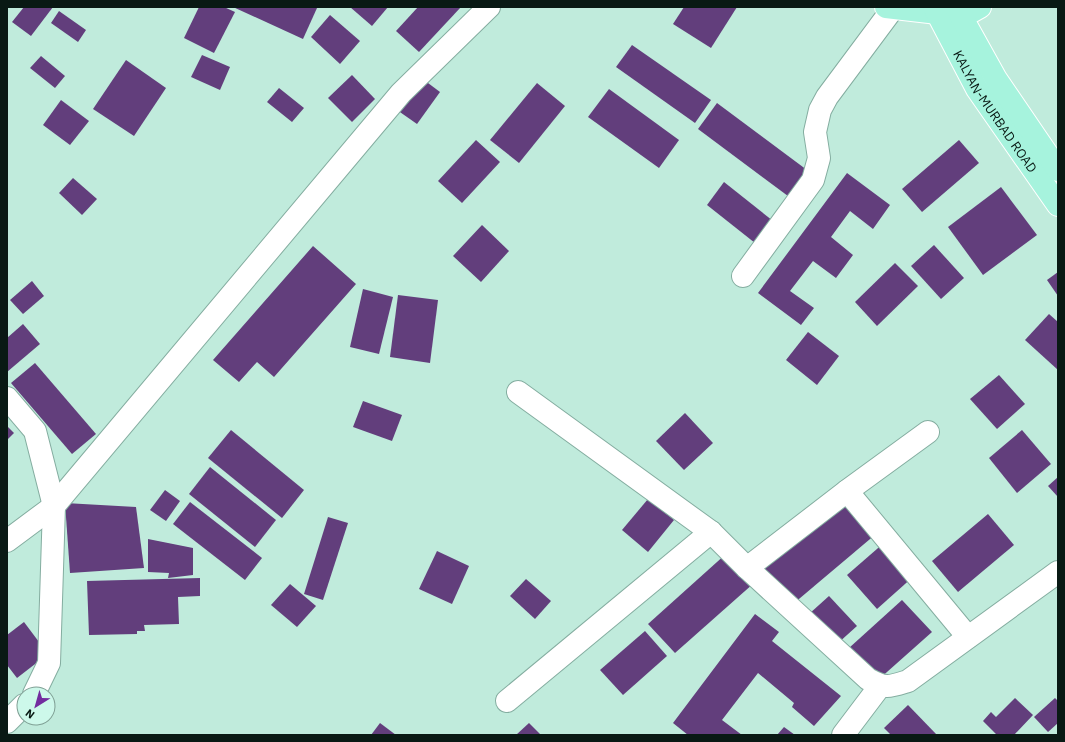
<svg xmlns="http://www.w3.org/2000/svg" width="1065" height="742" viewBox="0 0 1065 742" font-family="'IBM Plex Sans',sans-serif">
	<rect width="100%" height="100%" fill="#c0ebdc"/>
	<g fill="#623e7c">
		<path d="M24,7H53L31,36L12,22Z"/>
		<path d="M199,7H224L235,12L214,53L184,38Z"/>
		<path d="M233,7H315L317,8L303,39Z"/>
		<path d="M350,7H388L372,26Z"/>
		<path d="M418,7H461L419,52L396,31Z"/>
		<path d="M684,7H737L711,48L673,24Z"/>
		<path d="M59,11L86,30L78,42L51,23Z"/>
		<path d="M330,15L360,41L340,64L311,37Z"/>
		<path d="M632,45L711,100L695,123L616,67Z"/>
		<path d="M202,55L230,67L220,90L191,77Z"/>
		<path d="M41,56L65,76L55,88L30,68Z"/>
		<path d="M126,60L166,88L134,136L93,109Z"/>
		<path d="M352,75L375,99L352,122L328,98Z"/>
		<path d="M420,77L440,92L417,124L397,110Z"/>
		<path d="M537,83L565,106L519,163L490,140Z"/>
		<path d="M279,88L304,108L292,122L267,102Z"/>
		<path d="M609,89L679,140L659,168L588,117Z"/>
		<path d="M61,100L89,121L70,145L43,125Z"/>
		<path d="M717,103L811,173L792,199L698,129Z"/>
		<path d="M476,140L500,162L462,203L438,181Z"/>
		<path d="M959,140L979,163L922,212L902,189Z"/>
		<path d="M847,173L890,205L873,229L850,211L831,237L853,255L836,278L813,261L790,291L814,308L801,325L758,293Z"/>
		<path d="M73,178L97,199L82,215L59,193Z"/>
		<path d="M724,182L773,221L755,243L707,205Z"/>
		<path d="M1001,187L1037,235L983,275L948,227Z"/>
		<path d="M482,225L509,251L481,282L453,256Z"/>
		<path d="M934,245L964,278L941,299L911,266Z"/>
		<path d="M313,246L356,284L274,377L257,362L239,382L213,360Z"/>
		<path d="M895,263L918,286L877,326L855,302Z"/>
		<path d="M1058,272V296L1047,280Z"/>
		<path d="M32,281L44,296L23,314L10,300Z"/>
		<path d="M363,289L393,297L379,354L350,347Z"/>
		<path d="M398,295L438,300L430,363L390,357Z"/>
		<path d="M1049,314L1058,322V370L1025,340Z"/>
		<path d="M23,324L40,344L7,372V338Z"/>
		<path d="M808,332L839,356L817,385L786,360Z"/>
		<path d="M35,363L96,434L72,454L11,383Z"/>
		<path d="M999,375L1025,404L997,429L970,399Z"/>
		<path d="M363,401L402,415L392,441L353,427Z"/>
		<path d="M685,413L713,443L684,470L656,441Z"/>
		<path d="M7,426L14,433L7,440Z"/>
		<path d="M231,430L304,490L282,518L208,458Z"/>
		<path d="M1022,430L1051,464L1017,493L989,458Z"/>
		<path d="M210,467L276,520L255,547L189,494Z"/>
		<path d="M1058,477V497L1048,486Z"/>
		<path d="M165,490L180,501L166,521L150,510Z"/>
		<path d="M845,498L876,534L793,604L763,568Z"/>
		<path d="M648,499L674,520L648,552L622,530Z"/>
		<path d="M190,502L262,558L245,580L173,524Z"/>
		<path d="M65,503L136,507L144,568L70,573Z"/>
		<path d="M988,514L1014,545L958,592L932,561Z"/>
		<path d="M328,517L348,523L323,600L304,594Z"/>
		<path d="M148,539L193,548V575L168,578L169,573L148,572Z"/>
		<path d="M885,542L914,576L877,609L847,575Z"/>
		<path d="M437,551L469,566L452,604L419,589Z"/>
		<path d="M727,553L754,583L675,653L648,624Z"/>
		<path d="M200,578V596L178,597L179,624L144,625L145,631H137V634L89,635L87,581Z"/>
		<path d="M526,579L551,601L535,619L510,596Z"/>
		<path d="M290,584L316,606L297,627L271,605Z"/>
		<path d="M829,596L857,626L837,644L809,614Z"/>
		<path d="M902,600L932,632L878,680L849,648Z"/>
		<path d="M755,614L779,632L772,641L841,696L814,726L792,707L794,703L758,673L722,720L742,735H688L673,723Z"/>
		<path d="M24,622L48,654L17,678L7,665V635Z"/>
		<path d="M645,631L667,656L623,695L600,670Z"/>
		<path d="M1015,698L1033,715L1014,735H997L983,721L991,712L996,717Z"/>
		<path d="M1055,698L1058,701V723L1048,732L1034,717Z"/>
		<path d="M908,705L937,735H891L884,728Z"/>
		<path d="M380,723L396,735H371Z"/>
		<path d="M529,723L541,735H516Z"/>
		<path d="M784,727L795,735H777Z"/>
	</g>
	<g fill="none" stroke-linecap="round" stroke-linejoin="round">
		<defs>
			<g id="minor">
				<path d="M743,276L813,180L819,158L815,132L820,110L827,97L894,7"/>
				<path d="M518,392L711,532L747,568L868,679C886,689 889,687 908,681L1058,572"/>
				<path d="M7,398L35,431L54,506L49,663L34,694"/>
				<path d="M847,491L968,637"/>
				<path d="M7,541L54,506L401,93L489,7"/>
				<path d="M747,568L847,491L928,432"/>
				<path d="M507,701L711,532"/>
				<path d="M7,722L24,705"/>
				<path d="M843,735L880,686"/>
			</g>
			<g id="major">
				<path d="M886,7L964,16L980,7"/>
				<path id="s1" d="M934,7L977,89L1058,205"/>
				<path d="M956,7L996,79L1058,170"/>
			</g>
		</defs>
		<use href="#minor" stroke="#84ada0" stroke-width="24"/>
		<use href="#major" stroke="#fff" stroke-width="24"/>
		<use href="#minor" stroke="#fff" stroke-width="22"/>
		<use href="#major" stroke="#a6f3dd" stroke-width="22"/>
	</g>
	<g text-anchor="middle" stroke-width="4" stroke-linejoin="round" paint-order="stroke">
		<g font-size="13" fill="#091914" stroke="#cdf8ea">
			<text dy="5" stroke="none"><textPath href="#s1" startOffset="121">KALYAN-MURBAD ROAD</textPath></text>
		</g>
	</g>
	<rect width="1065" height="742" fill="none" stroke="#091914" stroke-width="16"/>
	<g transform="translate(36 706) rotate(217)"><circle r="19" fill="#cdf8ea" stroke="#7f9f94"/>
	<path d="M0-3L7 15L0 10L-7 15Z" fill="#732c9f"/>
	<text y="-6" font-size="11" font-weight="bold" text-anchor="middle" fill="#091914">N</text>
	</g>
</svg>
